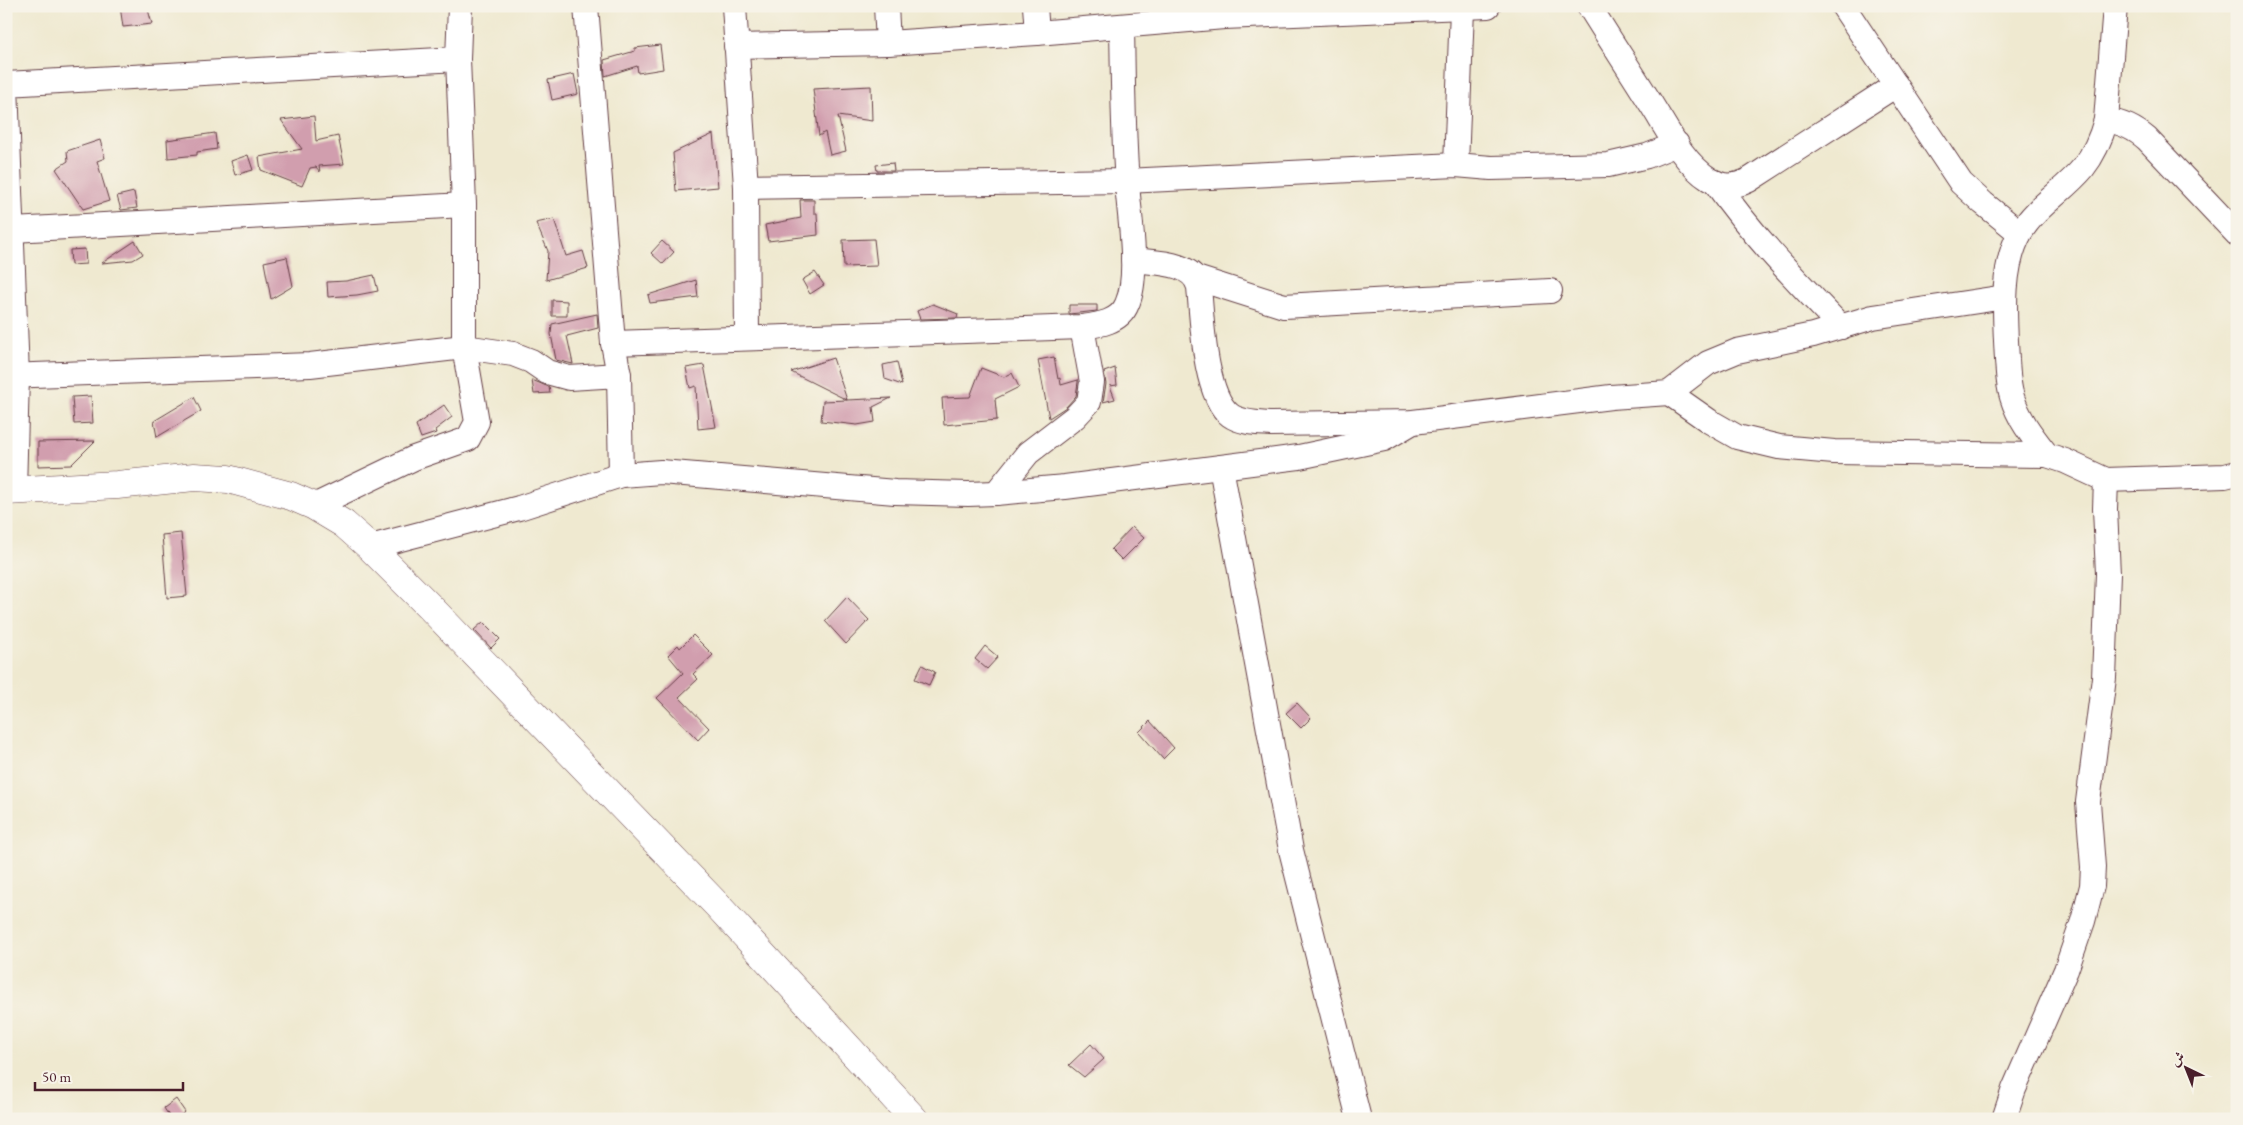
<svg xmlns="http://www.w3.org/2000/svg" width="2243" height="1125" viewBox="0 0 2243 1125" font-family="'EB Garamond',Amiri,serif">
	<rect width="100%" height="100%" fill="#f7f3e8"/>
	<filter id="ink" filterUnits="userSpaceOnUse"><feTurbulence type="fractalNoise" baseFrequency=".02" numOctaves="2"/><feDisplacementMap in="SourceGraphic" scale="10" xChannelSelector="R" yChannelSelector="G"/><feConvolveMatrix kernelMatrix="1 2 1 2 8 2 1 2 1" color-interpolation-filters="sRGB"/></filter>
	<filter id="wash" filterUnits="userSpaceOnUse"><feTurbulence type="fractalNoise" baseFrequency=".0096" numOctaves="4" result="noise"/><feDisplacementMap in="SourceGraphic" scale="20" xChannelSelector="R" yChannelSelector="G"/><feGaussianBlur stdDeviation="1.12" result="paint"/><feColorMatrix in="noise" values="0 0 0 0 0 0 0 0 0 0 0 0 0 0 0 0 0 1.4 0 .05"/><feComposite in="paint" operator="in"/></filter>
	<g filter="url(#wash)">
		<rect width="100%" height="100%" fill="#efe9d0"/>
		<g id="blocks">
			<g fill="#d19eae">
				<path d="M120,6H147L152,24L123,27Z"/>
				<path d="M660,45L663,69L638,73L637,66L605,76L604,60L635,51V48Z"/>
				<path d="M574,74L578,94L552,100L548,80Z"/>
				<path d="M871,86L872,121L838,116L846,151L830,155L825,132L819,136L813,89Z"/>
				<path d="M314,116L316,141L338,136L344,164L319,166L320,172L316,167L310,168L302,186L261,170L259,157L302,149L281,120Z"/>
				<path d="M215,133L217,149L197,152V155L168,158L167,140Z"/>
				<path d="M713,134L718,187L676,191L673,153Z"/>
				<path d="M100,140L105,158L97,161L109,201L83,209L56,169L68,161L67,151Z"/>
				<path d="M248,155L253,170L235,175L231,161Z"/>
				<path d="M893,163L894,171H877L876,165Z"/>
				<path d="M134,192L137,208L121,210L117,196Z"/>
				<path d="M800,200H814V213H817L818,235L768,241L765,225L801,218Z"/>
				<path d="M554,219L566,256L583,251L588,268L546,280L548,251L536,223Z"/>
				<path d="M874,239L877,266L844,267L843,240Z"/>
				<path d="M135,241L143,254L133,260L102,263Z"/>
				<path d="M662,241L674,252L663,264L651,253Z"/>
				<path d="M85,249L86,264L71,265L70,250Z"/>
				<path d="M287,257L293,286L271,299L264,262Z"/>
				<path d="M815,272L824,285L810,294L802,280Z"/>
				<path d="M374,275L378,291L357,295L328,297L327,282L346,281Z"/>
				<path d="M696,280L698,297L650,303L648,295Z"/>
				<path d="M552,300L567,301V316H552Z"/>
				<path d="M933,304L958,314L957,318L920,319L917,311Z"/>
				<path d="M1069,305H1097V311L1069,314Z"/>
				<path d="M597,314L598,328L567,336L573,364L556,360L551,334L552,324Z"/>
				<path d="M1054,357L1058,379L1060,378L1061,385L1078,380V382L1076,396L1066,407L1049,418L1038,360Z"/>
				<path d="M833,358L847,400L891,398L873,407L875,422L857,425L821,421L823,401L847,400L791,372Z"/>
				<path d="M897,362L902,385L885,379L883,365Z"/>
				<path d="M704,365L716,427L698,429L696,386L690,388L686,368Z"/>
				<path d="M981,368L1004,377L1012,373L1019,387L995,399L997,420L944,425L942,398L970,397Z"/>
				<path d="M1115,368L1117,385L1110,386L1115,399L1103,402L1106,384L1104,372Z"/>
				<path d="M532,380L549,387L550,393L534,394Z"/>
				<path d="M91,396L93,423L74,424L72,397Z"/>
				<path d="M194,397L201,411L157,437L154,421Z"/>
				<path d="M444,405L452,417L435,430L436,433L421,438L416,425Z"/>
				<path d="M95,441L71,465L38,466V442Z"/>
				<path d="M1132,527L1144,538L1122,560L1111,549Z"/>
				<path d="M181,533L187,596L167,598L162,535Z"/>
				<path d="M847,597L869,620L846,644L825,621Z"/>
				<path d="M483,622L500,639L491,648L474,630Z"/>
				<path d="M693,635L713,655L693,674L698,679L679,697L709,728L698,740L657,698L683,673L668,655L678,645L680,648Z"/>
				<path d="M985,646L998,657L987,669L975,659Z"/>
				<path d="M922,665L935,672L929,685L915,679Z"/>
				<path d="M1297,703L1311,718L1301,728L1286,713Z"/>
				<path d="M1150,721L1174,748L1163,759L1139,732Z"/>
				<path d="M1091,1044L1104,1059L1084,1077L1069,1065Z"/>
				<path d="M176,1099L185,1112L175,1119H171L164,1108Z"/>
			</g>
		</g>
	</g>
	<g filter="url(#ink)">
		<use href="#blocks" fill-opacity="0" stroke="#633d44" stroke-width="1"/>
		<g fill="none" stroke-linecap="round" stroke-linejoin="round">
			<defs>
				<g id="minor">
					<path d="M586,6L613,343L619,375L621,475"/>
					<path d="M734,6L746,187L747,338"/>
					<path d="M886,6L888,43"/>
					<path d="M1035,6L1037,33"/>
					<path d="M1589,6C1610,40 1632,73 1653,107C1668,131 1684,163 1709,179C1723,188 1735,187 1749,180L1896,85"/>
					<path d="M1843,6L1961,183L1983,203L2020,233"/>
					<path d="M736,46L888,43L1037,33L1224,17L1488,6"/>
					<path d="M6,84L458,59"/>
					<path d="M6,85L17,376L14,491"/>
					<path d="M2106,120C2123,123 2134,128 2147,139L2237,234"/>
					<path d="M1456,165L1462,9"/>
					<path d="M1715,182C1752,235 1796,280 1841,327"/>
					<path d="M746,187L1126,181L1456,165L1491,168L1608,165L1647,156L1677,144"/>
					<path d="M13,230L464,205"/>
					<path d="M1133,260C1154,263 1193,261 1199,287C1202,318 1204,395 1230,415C1241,423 1258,423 1271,424L1413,422L1611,397L1669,393L1708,363L1737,351L1813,335L1873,317L2005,297"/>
					<path d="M1196,278L1284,306L1550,291"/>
					<path d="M613,343L1082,327C1099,325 1120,322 1127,304C1140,275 1129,215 1127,183C1123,131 1123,78 1122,26"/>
					<path d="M6,376L310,365L464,347L513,354L531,361L547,372L569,378L619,375"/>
					<path d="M1669,393L1709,421L1737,437L1779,447L1834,452L2047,455L2065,461L2106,480L2225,476L2237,473"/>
					<path d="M2047,455C2033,437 2019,420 2012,397C2008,385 2008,372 2007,360C2005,319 2000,270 2020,233C2036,206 2064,191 2083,168C2095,153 2101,138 2106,120L2115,6"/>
					<path d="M1221,467L1291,850L1359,1119"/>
					<path d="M996,493L1028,453L1075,417L1089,402L1092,382L1082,327"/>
					<path d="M314,506L414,458L468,439L477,422L464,347V205L458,59L460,6"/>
					<path d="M370,547L519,508L621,475L661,472L895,492L968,494L996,493L1065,487L1299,457L1384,439L1413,422"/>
					<path d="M2004,1119L2014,1089L2066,970L2083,921L2092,886L2093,867L2088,802L2104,678L2108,574L2105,509L2106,480"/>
				</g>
				<path id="major" d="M6,491L117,485L194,477L228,479L291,496L314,506L344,524L370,547L430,607L717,905L914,1119"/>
			</defs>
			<use href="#minor" stroke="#633d44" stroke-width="26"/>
			<use href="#major" stroke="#633d44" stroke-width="29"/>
			<use href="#minor" stroke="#fff" stroke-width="24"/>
			<use href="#major" stroke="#fff" stroke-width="28"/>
		</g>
	</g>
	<rect width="2243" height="1125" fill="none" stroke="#f7f3e8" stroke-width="25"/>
	<g transform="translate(2186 1068) rotate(317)" stroke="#f7f3e8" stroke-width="4" paint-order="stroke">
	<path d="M0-4L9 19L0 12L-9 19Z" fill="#4a1f2b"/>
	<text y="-8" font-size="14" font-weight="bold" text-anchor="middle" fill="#4a1f2b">ش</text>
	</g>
	<path d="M35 1082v8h148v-8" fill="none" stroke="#4a1f2b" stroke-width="2.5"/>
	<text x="42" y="1082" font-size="15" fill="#4a1f2b" stroke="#f7f3e8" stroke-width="4" paint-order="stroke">50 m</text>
</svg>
